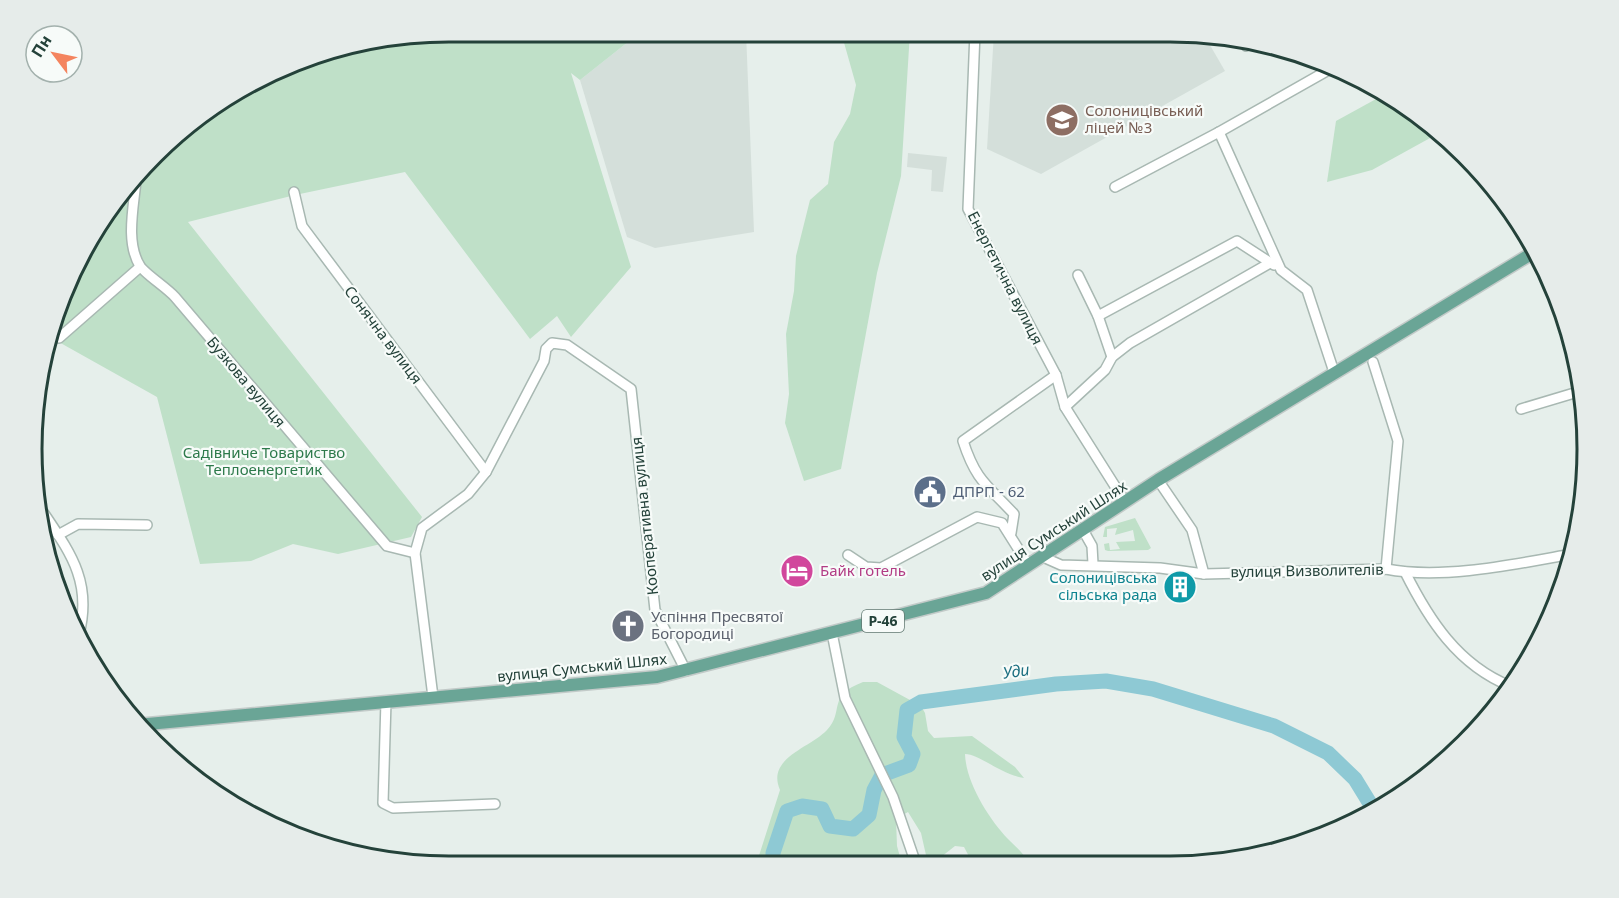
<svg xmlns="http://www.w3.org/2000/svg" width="1619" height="898" viewBox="0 0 1619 898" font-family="'Noto Sans',sans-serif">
	<rect width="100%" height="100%" fill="#e6efeb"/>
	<g fill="#d4dfda">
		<path d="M635,32H746L754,232L655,248L627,237L580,80L633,38Z"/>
		<path d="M994,32L1203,33L1225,71L1041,174L987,149Z"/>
		<path d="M908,153L947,157L943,192L931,191L932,170L907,167Z"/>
	</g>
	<g fill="#bfe0c8">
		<path d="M449,32H635L633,38L580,80L571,73L631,267L571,337L557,316L530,339L405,172L295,195L188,222L422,517L411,537L338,554L293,544L251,561L200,564L157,397L48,336L102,217L195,118L315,54Z"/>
		<path d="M841,32H910L901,176L877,273L841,469L804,481L785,423L789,394L786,334L794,291L796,256L810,200L828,184L834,142L850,114L856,85Z"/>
		<path d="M1387,93L1441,132L1372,170L1327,182L1336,121Z"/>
		<path d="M1135,518L1151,548L1148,550L1108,551L1105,550L1104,544L1109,543L1110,550L1120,549L1116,542L1135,541L1133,530L1115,535L1117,528L1107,529V537H1103L1105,527Z"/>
		<path d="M863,682H877L921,706L925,713L928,731L934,738L972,736L1015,767L1024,778C1002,775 979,754 965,754C966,783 989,819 1008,839C1016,847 1024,853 1029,864H973L964,847L955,846L941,857L937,864H928L921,833L908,812L896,819L897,846L902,864L756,865L780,790C766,758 810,748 827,730C845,711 826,696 863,682Z"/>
	</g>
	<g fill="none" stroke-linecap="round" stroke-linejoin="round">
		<path stroke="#8ec9d4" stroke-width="15" d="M773,864V853L787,811L802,806L822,809L830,826L853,829L869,815L874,790L882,775L909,765L913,754L904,737L907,710L921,702L1056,684L1106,681L1153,689L1274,726L1328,753L1355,779L1374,810"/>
		<defs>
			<g id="minor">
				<path d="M975,32L968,209L1056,375L1065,407L1125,502"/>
				<path d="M1242,40L1246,46"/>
				<path d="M1219,132L1281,270L1307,290L1334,372"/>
				<path d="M136,180C134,206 125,242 140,266C144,273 167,288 175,297L387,546L415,553"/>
				<path d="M1115,187L1221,131L1332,68"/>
				<path d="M294,192L302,226L486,472"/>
				<path d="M1078,275L1098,316L1112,357"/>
				<path d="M1098,316L1237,241L1274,265"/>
				<path d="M59,338L140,267"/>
				<path d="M1373,362L1398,441L1386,569"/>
				<path d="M1065,407L1105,370L1112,357L1130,343L1270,263"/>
				<path d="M1521,409L1581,391"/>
				<path d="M1158,480L1192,530L1204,574"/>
				<path d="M39,506C68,550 93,579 79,634"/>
				<path d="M1083,530L1092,546L1093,564"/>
				<path d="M1011,533L1014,514C987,485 976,481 963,441L1056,375"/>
				<path d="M58,535L78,524L147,525"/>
				<path d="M848,555L866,567L881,568L977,517L1002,523L1029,566"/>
				<path d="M1043,557L1061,565L1160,568L1204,574L1386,569C1443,580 1516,564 1572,554"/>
				<path d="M1405,572C1429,620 1458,665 1510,686"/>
				<path d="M832,633L845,698L893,797L916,864"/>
				<path d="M433,697L415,553L422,528L468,494L486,472L544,361L546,349L552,343L567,345L631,389L655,610L686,671"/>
				<path d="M386,701L383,803L393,808L495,804"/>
			</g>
			<path id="major" d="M137,725L657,677L986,593L1158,480L1536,251"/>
		</defs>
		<use href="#minor" stroke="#a8b8b2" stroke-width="12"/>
		<use href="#major" stroke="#c2cac8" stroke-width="15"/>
		<use href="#minor" stroke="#fff" stroke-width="9"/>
		<use href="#major" stroke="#6aa596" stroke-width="12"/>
	</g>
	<defs>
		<symbol id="school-disc" viewBox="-11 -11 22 22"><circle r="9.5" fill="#8d6e63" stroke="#f7fbf9"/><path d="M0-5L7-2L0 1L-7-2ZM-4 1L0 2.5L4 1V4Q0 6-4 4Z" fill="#fff"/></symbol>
		<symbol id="civic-disc" viewBox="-11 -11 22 22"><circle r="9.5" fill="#5c6f8a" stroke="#f7fbf9"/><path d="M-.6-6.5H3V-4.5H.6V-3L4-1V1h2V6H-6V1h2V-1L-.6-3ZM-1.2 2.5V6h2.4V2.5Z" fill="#fff"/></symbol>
		<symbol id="hotel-disc" viewBox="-11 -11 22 22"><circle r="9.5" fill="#d1479c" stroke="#f7fbf9"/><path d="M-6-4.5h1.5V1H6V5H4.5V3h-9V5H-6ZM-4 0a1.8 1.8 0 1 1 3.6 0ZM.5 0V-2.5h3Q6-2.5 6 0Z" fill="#fff"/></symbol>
		<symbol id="building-disc" viewBox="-11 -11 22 22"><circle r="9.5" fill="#0f9aa8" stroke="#f7fbf9"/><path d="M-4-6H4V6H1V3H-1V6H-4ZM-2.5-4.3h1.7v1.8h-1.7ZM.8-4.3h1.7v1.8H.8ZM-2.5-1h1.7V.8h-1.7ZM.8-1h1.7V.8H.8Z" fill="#fff"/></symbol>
		<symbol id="church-disc" viewBox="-11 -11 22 22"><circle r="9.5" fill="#6b7280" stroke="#f7fbf9"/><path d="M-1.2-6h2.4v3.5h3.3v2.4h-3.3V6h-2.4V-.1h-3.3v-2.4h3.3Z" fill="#fff"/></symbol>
	</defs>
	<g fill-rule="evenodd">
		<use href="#school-disc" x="1043" y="101" width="38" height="38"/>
		<use href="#civic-disc" x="911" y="473" width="38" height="38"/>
		<use href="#hotel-disc" x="778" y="552" width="38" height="38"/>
		<use href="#building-disc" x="1161" y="568" width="38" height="38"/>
		<use href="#church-disc" x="609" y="607" width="38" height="38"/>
	</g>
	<g text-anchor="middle" stroke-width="4.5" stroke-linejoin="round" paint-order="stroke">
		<rect fill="#f7fbf9" stroke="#637a73" stroke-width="1.5" x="862" y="610" width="42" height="22" rx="4.5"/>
		<g font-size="14" font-weight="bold" fill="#24423a">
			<text x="883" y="626">Р-46</text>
		</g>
		<g font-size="15" fill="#785e54" stroke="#f7fbf9" text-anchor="start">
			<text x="1085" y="116">Солоницівський<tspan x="1085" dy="17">ліцей №3</tspan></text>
		</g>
		<g font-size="15" fill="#24423a" stroke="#f7fbf9">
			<text transform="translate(1005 278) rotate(63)" y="5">Енергетична вулиця</text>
			<text transform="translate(383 335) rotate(53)" y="5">Сонячна вулиця</text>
			<text transform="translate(246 382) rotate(50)" y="5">Бузкова вулиця</text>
			<text transform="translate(645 516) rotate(-96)" y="5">Кооперативна вулиця</text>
			<text transform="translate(1054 531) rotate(-33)" y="5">вулиця Сумський Шлях</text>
			<text transform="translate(1307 571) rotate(-1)" y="5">вулиця Визволителів</text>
			<text transform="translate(582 668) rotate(-6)" y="5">вулиця Сумський Шлях</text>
		</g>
		<g font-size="15" fill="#2d7a4b" stroke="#f7fbf9">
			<text x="264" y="458">Садівниче Товариство<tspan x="264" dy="17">Теплоенергетик</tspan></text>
		</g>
		<g font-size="15" fill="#4e5e75" stroke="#f7fbf9" text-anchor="start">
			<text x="953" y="497">ДПРП - 62</text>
		</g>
		<g font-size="15" fill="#b23c85" stroke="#f7fbf9" text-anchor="start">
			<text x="820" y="576">Байк готель</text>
		</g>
		<g font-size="15" fill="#0d838f" stroke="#f7fbf9" text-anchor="end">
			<text x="1157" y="583">Солоницівська<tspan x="1157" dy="17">сільська рада</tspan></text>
		</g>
		<g font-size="15" fill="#5b616d" stroke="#f7fbf9" text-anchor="start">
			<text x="651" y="622">Успіння Пресвятої<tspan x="651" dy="17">Богородиці</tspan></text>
		</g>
		<g font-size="16" font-style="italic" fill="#1c6f80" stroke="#f7fbf9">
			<text transform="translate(1016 671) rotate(-8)" y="6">Уди</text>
		</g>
	</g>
	<path d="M0 0H1619V898H0ZM449 42H1170A407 407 0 0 1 1577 449V449A407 407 0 0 1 1170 856H449A407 407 0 0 1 42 449V449A407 407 0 0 1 449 42Z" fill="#e6ecea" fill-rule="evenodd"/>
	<path fill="none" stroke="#24423a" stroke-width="3" d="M449 42H1170A407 407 0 0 1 1577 449V449A407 407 0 0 1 1170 856H449A407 407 0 0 1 42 449V449A407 407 0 0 1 449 42Z"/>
	<g transform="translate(54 54) rotate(302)"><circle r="28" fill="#f7fbf9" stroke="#a3b1ad" stroke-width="1.5"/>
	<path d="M0-4.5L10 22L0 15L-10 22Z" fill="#f4845f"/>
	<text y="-9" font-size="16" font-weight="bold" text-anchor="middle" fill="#24423a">Пн</text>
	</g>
</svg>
